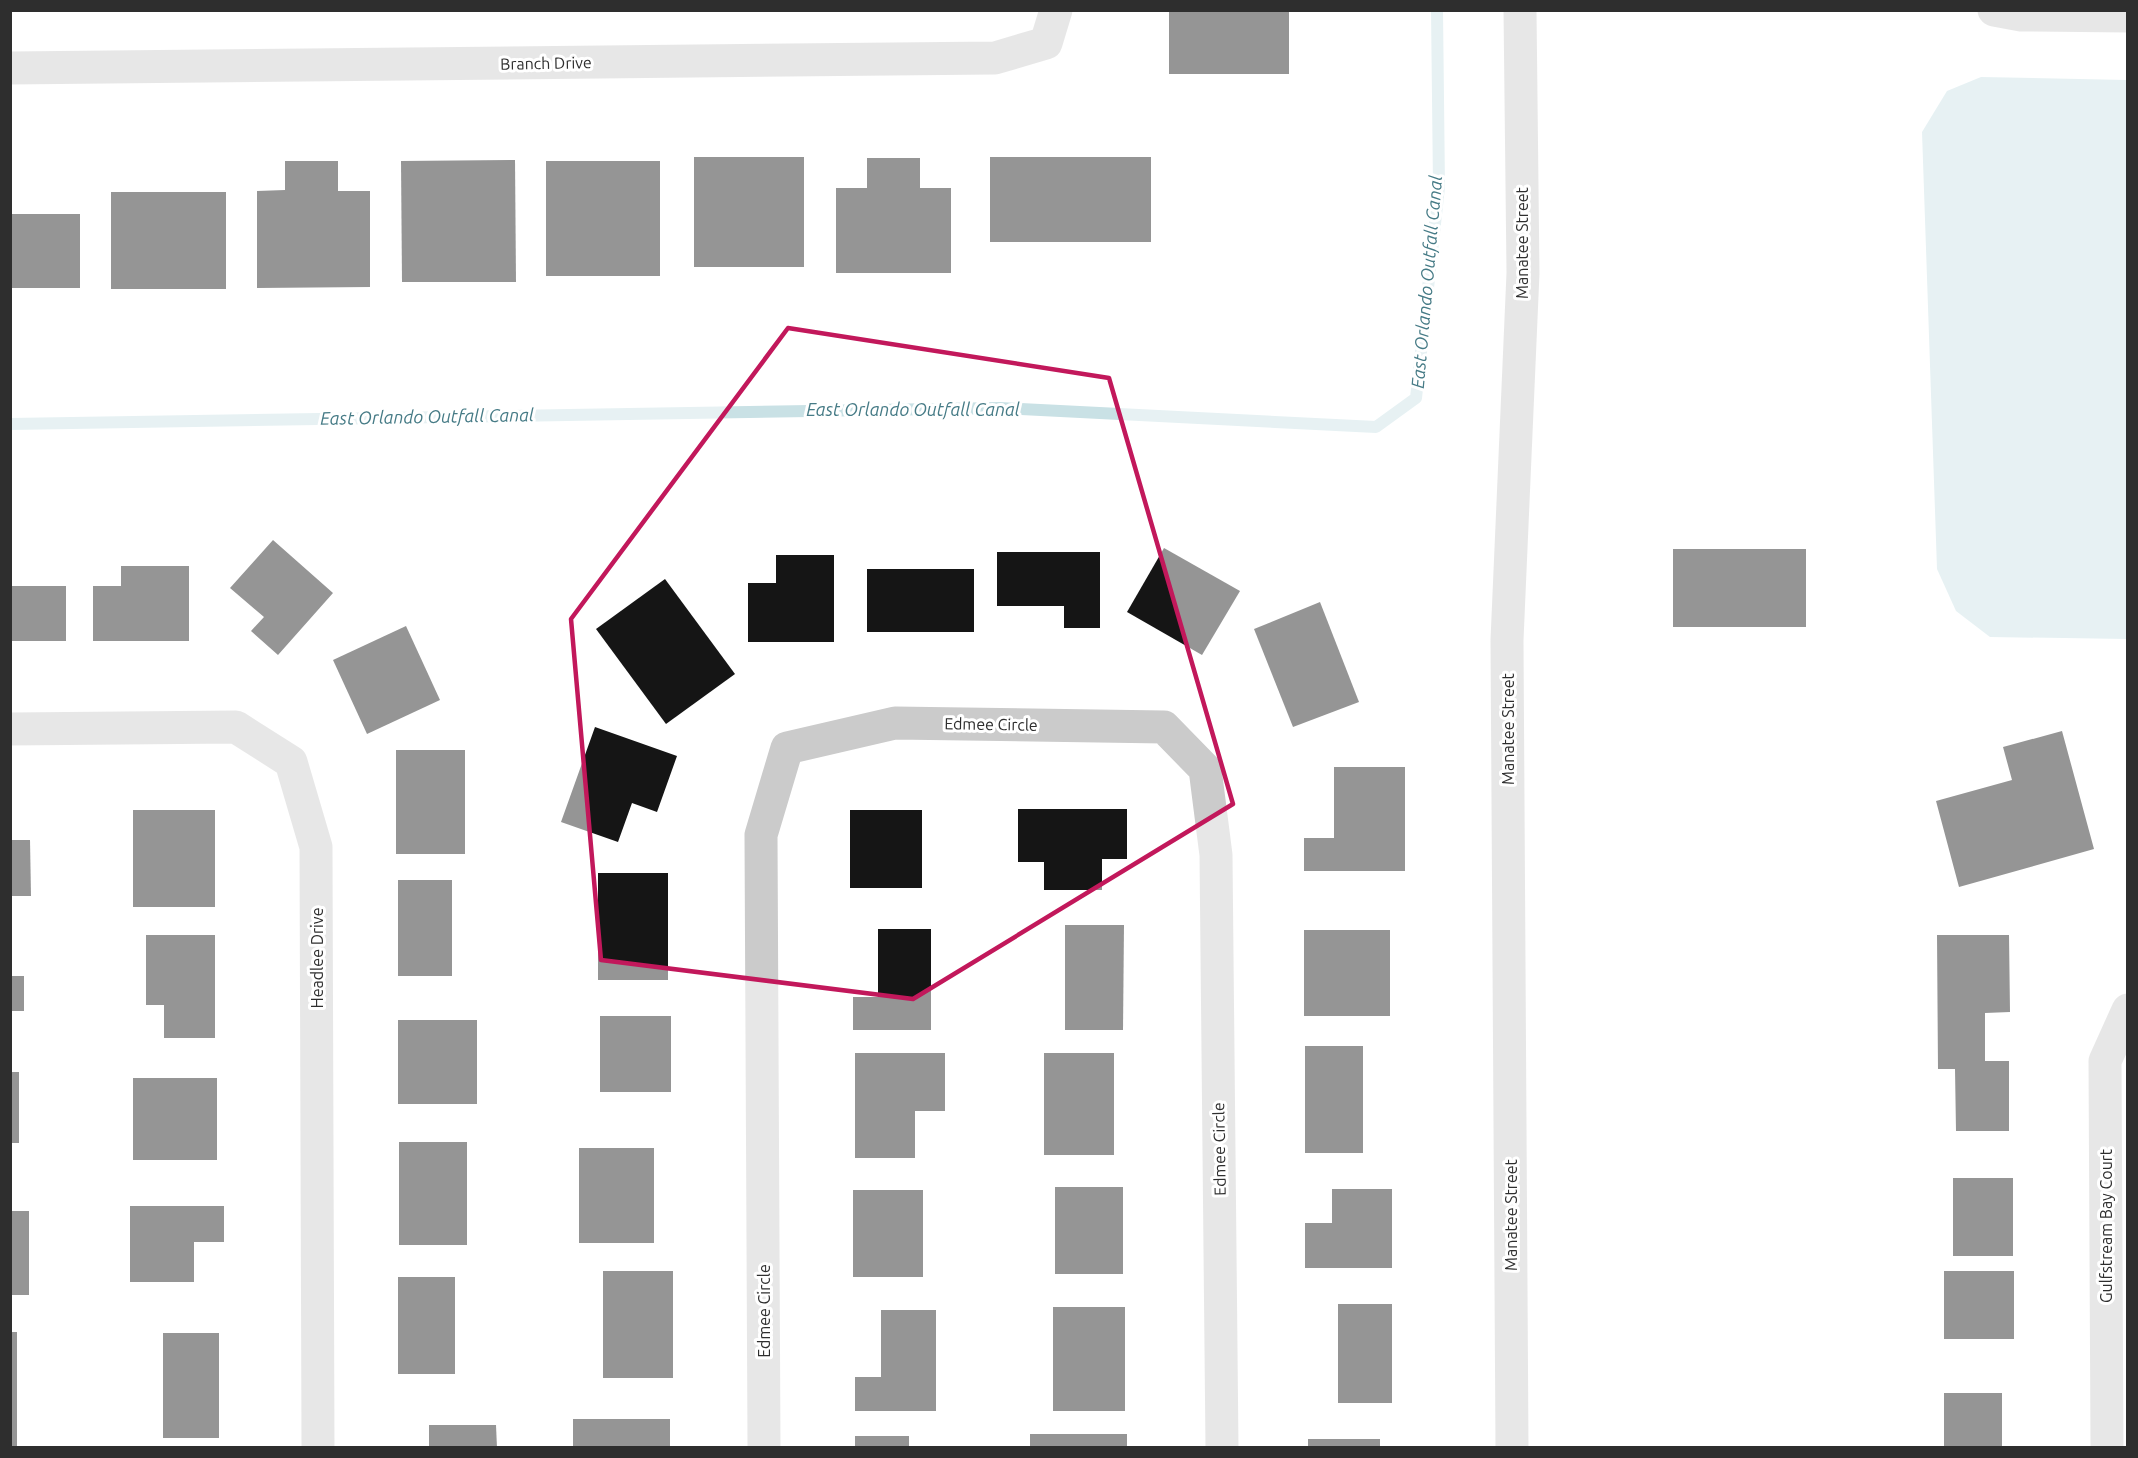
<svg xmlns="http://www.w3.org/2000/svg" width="2138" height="1458" viewBox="0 0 2138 1458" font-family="Ubuntu,sans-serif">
	<rect width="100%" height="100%" fill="#fff"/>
	<path fill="#c9e1e5" d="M1981,77L2127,80V639L1990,637L1956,611L1937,569L1922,132L1947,91Z"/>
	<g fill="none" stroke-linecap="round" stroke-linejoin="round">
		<path stroke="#c9e1e5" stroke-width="12" d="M10,424L1000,408L1376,427L1416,398L1439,187L1437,10"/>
	</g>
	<g fill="#151515">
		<rect x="1169" y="10" width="120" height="64"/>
		<rect x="694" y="157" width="110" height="110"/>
		<rect x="990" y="157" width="161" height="85"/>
		<path d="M867,158H920V188H951V273H836V188H867Z"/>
		<path d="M515,160L516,282H402L401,161Z"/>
		<path d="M285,161H338V191H370V287L257,288V191L285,190Z"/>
		<rect x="546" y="161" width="114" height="115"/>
		<rect x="111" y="192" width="115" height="97"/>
		<rect x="10" y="214" width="70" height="74"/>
		<path d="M273,540L333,593L278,655L251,631L264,617L230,588Z"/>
		<path d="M1164,548L1240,591L1202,655L1127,612Z"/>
		<rect x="1673" y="549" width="133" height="78"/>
		<path d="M997,552H1100V628H1064V606H997Z"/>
		<path d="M776,555H834V642H748V583H776Z"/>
		<path d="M121,566H189V641H93V586H121Z"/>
		<rect x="867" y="569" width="107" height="63"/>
		<path d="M665,579L735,674L666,724L596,629Z"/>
		<rect x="10" y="586" width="56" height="55"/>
		<path d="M1320,602L1359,702L1293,727L1254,629Z"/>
		<path d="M406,626L440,700L367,734L333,660Z"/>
		<path d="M595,727L677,756L657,812L632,803L618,842L561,822Z"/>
		<path d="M2062,731L2094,849L1959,887L1936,801L2012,780L2003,747Z"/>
		<rect x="396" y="750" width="69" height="104"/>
		<path d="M1334,767H1405V871H1304V838H1334Z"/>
		<path d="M1018,809H1127V859H1102V890H1044V862H1018Z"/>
		<rect x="133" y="810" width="82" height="97"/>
		<rect x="850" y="810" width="72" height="78"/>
		<path d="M10,840H30L31,896H10Z"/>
		<rect x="598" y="873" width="70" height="107"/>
		<rect x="398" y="880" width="54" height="96"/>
		<path d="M1065,925H1124L1123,1030H1065Z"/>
		<path d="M878,929H931V1030H853V997H878Z"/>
		<rect x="1304" y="930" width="86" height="86"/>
		<path d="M146,935H215V1038H164V1005H146Z"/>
		<path d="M1937,935H2009L2010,1012L1985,1013V1061H2009V1131H1956L1955,1069H1938Z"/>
		<rect x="10" y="976" width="14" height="35"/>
		<rect x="600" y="1016" width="71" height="76"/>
		<rect x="398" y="1020" width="79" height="84"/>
		<rect x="1305" y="1046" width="58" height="107"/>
		<path d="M855,1053H945V1111H915V1158H855Z"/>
		<rect x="1044" y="1053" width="70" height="102"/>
		<rect x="10" y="1072" width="9" height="71"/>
		<rect x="133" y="1078" width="84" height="82"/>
		<rect x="399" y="1142" width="68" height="103"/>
		<rect x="579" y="1148" width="75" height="95"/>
		<rect x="1953" y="1178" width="60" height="78"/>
		<rect x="1055" y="1187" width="68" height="87"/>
		<path d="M1332,1189H1392V1268H1305V1223H1332Z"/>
		<rect x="853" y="1190" width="70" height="87"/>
		<path d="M130,1206H224V1242H194V1282H130Z"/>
		<rect x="10" y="1211" width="19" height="84"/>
		<rect x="603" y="1271" width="70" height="107"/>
		<rect x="1944" y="1271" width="70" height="68"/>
		<rect x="398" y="1277" width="57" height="97"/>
		<rect x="1338" y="1304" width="54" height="99"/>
		<rect x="1053" y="1307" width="72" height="104"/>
		<path d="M881,1310H936V1411H855V1377H881Z"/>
		<rect x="10" y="1332" width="7" height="116"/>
		<rect x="163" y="1333" width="56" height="105"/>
		<rect x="1944" y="1393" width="58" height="55"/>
		<rect x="573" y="1419" width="97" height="29"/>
		<path d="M429,1425H496L497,1448H429Z"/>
		<rect x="1030" y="1434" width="97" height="14"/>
		<rect x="855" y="1436" width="54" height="12"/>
		<rect x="1308" y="1439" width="72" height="9"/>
	</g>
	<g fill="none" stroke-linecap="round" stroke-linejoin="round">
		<g stroke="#cbcbcb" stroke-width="33">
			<path d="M1994,10L2021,15L2128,16"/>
			<path d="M10,68L995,58L1046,43L1056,10"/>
			<path d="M10,729L236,727L291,762L316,847L318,1448"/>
			<path d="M764,1448L761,835L787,748L895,723L1164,727L1205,769L1216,855L1222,1448"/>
			<path d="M1512,1448L1507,640L1523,273L1520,10"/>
			<path d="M2107,1448L2105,1061L2128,1010"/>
		</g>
	</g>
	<path d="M0 0H2138V1458H0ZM788,328L1109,378L1233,804L913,999L601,960L571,619Z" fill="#fff" fill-opacity=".55" fill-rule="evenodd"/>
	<path fill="none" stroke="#c2185b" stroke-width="4.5" stroke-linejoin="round" d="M788,328L1109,378L1233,804L913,999L601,960L571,619Z"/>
	<g text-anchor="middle" stroke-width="6" stroke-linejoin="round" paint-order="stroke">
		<g font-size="16" fill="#2e2e2e" stroke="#fff">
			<text transform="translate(546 63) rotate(-1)" y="6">Branch Drive</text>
			<text transform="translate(1522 243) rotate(-90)" y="6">Manatee Street</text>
			<text transform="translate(991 724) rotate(1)" y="6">Edmee Circle</text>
			<text transform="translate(1508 729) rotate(-90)" y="6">Manatee Street</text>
			<text transform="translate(317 958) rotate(-90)" y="6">Headlee Drive</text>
			<text transform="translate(1219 1149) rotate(-91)" y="6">Edmee Circle</text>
			<text transform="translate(1511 1215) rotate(-90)" y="6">Manatee Street</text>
			<text transform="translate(2106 1226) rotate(-90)" y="6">Gulfstream Bay Court</text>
			<text transform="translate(764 1311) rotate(-90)" y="6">Edmee Circle</text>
		</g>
		<g font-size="18" font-style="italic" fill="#467b86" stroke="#fff">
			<text transform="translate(1427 282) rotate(-85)" y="6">East Orlando Outfall Canal</text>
			<text x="913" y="416">East Orlando Outfall Canal</text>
			<text transform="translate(427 417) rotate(-1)" y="6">East Orlando Outfall Canal</text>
		</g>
	</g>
	<rect width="2138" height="1458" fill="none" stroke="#2e2e2e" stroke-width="24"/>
</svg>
